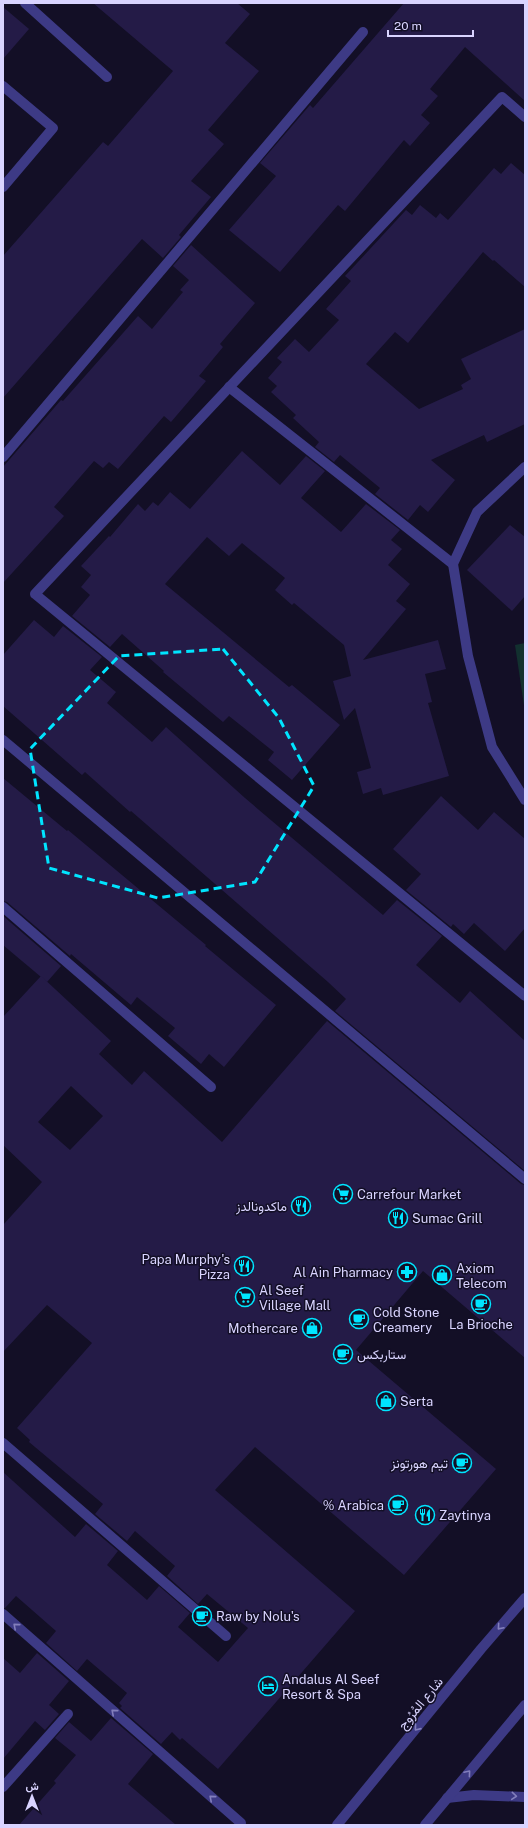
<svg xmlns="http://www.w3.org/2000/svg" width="528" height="1828" viewBox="0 0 528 1828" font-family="'Public Sans',Vazirmatn,sans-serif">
	<rect width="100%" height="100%" fill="#130f26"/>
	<path fill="#12302f" d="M525,643V712L515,645Z"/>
	<g fill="#241b47" fill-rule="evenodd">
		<path d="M93,3H237L250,14L225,43L259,71L208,130L224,144L191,181L211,197L179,235L181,237L163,258L142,239L3,398V256L103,142L108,146L173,71Z"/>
		<path d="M404,3H525V101L465,47L430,89L438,96L421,115L430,123L410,146L404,140L345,211L338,205L280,272L229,230L276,176L260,163L310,105L313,108Z"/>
		<path d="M3,7L29,29L3,59Z"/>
		<path d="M511,163L525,175V287L494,260L493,261L483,252L408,343L395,332L366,364L419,409L463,389L461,385L471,379L461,359L525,329V424L487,442L484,435L431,460L455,480L428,512L420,505L408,520L375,494L380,488L340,455L334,462L315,447L319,442L293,418L296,415L271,392L277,386L268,378L282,362L277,358L295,339L309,352L339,320L326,309L351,281L345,276L406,210L412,215L420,205L436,218L440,213L448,220L494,168L501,174Z"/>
		<path d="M191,245L255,303L220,344L223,347L199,376L206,381L171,422L164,416L118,469L109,462L103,468L94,461L54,507L64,516L3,583V467L61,400L63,401L138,316L152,329L183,292L180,290L189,280L173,266Z"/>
		<path d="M242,451L280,485L306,456L325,471L301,498L341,532L366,504L400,530L391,540L402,549L388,565L410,584L396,601L406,609L363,660L438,640L446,669L425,674L432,702L428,703L449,776L383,795L381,788L363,794L357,772L371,768L355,708L344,720L333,681L351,676L344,645L294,603L292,605L275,590L285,578L242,543L229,556L207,537L165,584L289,687L292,685L340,725L292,780L268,760L274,752L229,716L223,722L163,672L164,671L122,634L110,647L72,616L90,595L81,587L91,575L81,566L109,536L110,537L138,504L145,511L153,502L158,506L170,492L190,509Z"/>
		<path d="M510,525L525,537V596L512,611L467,570Z"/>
		<path d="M34,620L54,637L63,626L102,657L90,670L116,692L107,703L152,742L166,727L245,798L383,915L397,900L442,936L416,965L460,1003L470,991L525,1041V1171L335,1011L346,999L328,982L131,811L130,812L85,772L82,775L3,706V655Z"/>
		<path d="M3,778L67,831L68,830L206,945L205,946L276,1005L224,1067L209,1054L201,1064L168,1036L175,1028L137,997L131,1005L71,954L70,956L7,902L3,901Z"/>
		<path d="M441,796L478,830L494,812L525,839V928L505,951L474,923L464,934L453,924L451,927L406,890L421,874L393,849Z"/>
		<path d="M3,916L61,966L47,982L3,945Z"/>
		<path d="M41,976L111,1041L99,1054L132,1085L144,1071L222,1142L327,1021L521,1184L525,1185V1358L423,1271L356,1350L496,1469L404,1575L255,1447L215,1490L355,1611L218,1769L182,1738L180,1740L172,1732L161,1744L120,1708L122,1706L119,1703L127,1693L87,1659L77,1671L46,1643L56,1631L16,1596L5,1608H3V1472L75,1537L86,1524L118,1551L107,1565L147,1600L159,1586L190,1613L178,1627L218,1662L248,1628L207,1594L198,1604L167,1576L175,1566L135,1531L127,1541L95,1514L103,1504L29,1442L30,1440L17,1428L92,1343L47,1305L3,1352V1225L42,1182L3,1145V1017ZM71,1086L103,1116L70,1150L38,1122Z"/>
		<path d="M37,1653L69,1681L49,1705L59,1714L45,1730L35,1721L3,1759V1658L20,1673Z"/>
		<path d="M111,1718L153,1754L128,1784L176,1825H19L56,1783L54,1781L76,1755L55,1738L69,1722L91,1741Z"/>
	</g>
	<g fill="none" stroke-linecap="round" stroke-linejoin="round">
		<g stroke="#3d3a85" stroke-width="10">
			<path d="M25,3L107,77"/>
			<path d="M3,457L363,32"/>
		</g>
		<g stroke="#3d3a85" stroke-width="10">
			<path d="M3,86L53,128L3,187"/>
			<path d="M525,117L502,97L35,594L525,996"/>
			<path d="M229,387L453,564"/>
			<path d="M525,467L477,512L453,564L468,656L492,747L525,800"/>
			<path d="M3,740L525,1179"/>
			<path d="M3,907L211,1087"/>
			<path d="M3,1443L226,1636"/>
			<path d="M3,1614L241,1823"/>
			<path d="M3,1787L68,1714"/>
			<path d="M447,1798L474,1795L525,1797"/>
		</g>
		<g stroke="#3d3a85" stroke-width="10">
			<path d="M337,1825L481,1649L525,1598"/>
			<path d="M425,1825L525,1705"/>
		</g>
	</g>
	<defs><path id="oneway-chevron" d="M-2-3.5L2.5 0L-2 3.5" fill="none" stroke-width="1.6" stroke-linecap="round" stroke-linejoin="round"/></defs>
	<g stroke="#837fbc">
		<use href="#oneway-chevron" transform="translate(16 1626) rotate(-139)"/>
		<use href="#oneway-chevron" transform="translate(500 1627) rotate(131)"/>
		<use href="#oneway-chevron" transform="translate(114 1712) rotate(-139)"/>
		<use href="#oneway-chevron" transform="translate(417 1728) rotate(129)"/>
		<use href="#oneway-chevron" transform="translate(468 1773) rotate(-50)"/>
		<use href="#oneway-chevron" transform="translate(514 1796) rotate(5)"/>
		<use href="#oneway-chevron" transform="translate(212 1798) rotate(-139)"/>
	</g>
	<path fill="none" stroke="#00e5ff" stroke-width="3" stroke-dasharray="8 5" stroke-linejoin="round" d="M223,649L279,718L314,786L255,882L158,898L49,868L30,749L119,656Z"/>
	<defs>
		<symbol id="supermarket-ring" viewBox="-11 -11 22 22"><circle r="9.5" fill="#130f26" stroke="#00e5ff" stroke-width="1.5"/><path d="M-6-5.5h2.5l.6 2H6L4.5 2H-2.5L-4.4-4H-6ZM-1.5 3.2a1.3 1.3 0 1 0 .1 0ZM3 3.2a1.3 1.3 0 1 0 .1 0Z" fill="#00e5ff"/></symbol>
		<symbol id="restaurant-ring" viewBox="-11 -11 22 22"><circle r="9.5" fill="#130f26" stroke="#00e5ff" stroke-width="1.5"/><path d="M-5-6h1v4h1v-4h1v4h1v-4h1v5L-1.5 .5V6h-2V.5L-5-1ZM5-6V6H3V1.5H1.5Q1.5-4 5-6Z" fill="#00e5ff"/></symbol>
		<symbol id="pharmacy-ring" viewBox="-11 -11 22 22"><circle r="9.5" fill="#130f26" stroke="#00e5ff" stroke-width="1.5"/><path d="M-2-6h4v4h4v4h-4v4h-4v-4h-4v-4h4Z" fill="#00e5ff"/></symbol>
		<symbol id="shop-ring" viewBox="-11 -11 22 22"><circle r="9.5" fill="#130f26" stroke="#00e5ff" stroke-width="1.5"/><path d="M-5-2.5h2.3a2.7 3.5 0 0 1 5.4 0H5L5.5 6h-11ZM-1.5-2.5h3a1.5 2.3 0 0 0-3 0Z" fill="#00e5ff"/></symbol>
		<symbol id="cafe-ring" viewBox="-11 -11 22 22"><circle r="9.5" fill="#130f26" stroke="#00e5ff" stroke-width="1.5"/><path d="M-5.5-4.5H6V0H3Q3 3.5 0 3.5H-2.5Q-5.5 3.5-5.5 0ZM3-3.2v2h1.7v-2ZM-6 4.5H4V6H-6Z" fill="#00e5ff"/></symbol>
		<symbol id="hotel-ring" viewBox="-11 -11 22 22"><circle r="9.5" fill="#130f26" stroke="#00e5ff" stroke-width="1.5"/><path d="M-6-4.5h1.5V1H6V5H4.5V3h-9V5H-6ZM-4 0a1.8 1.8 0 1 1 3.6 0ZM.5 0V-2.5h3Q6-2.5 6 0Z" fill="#00e5ff"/></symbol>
	</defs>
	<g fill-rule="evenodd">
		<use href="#supermarket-ring" x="332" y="1183" width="22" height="22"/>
		<use href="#restaurant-ring" x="290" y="1195" width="22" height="22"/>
		<use href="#restaurant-ring" x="387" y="1207" width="22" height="22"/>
		<use href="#restaurant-ring" x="233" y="1255" width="22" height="22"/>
		<use href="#pharmacy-ring" x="396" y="1261" width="22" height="22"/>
		<use href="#shop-ring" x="431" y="1264" width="22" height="22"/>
		<use href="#supermarket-ring" x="234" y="1286" width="22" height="22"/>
		<use href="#cafe-ring" x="470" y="1293" width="22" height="22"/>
		<use href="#cafe-ring" x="348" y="1308" width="22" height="22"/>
		<use href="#shop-ring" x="301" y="1317" width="22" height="22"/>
		<use href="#cafe-ring" x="332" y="1343" width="22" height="22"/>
		<use href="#shop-ring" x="375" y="1390" width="22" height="22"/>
		<use href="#cafe-ring" x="451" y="1452" width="22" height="22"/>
		<use href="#cafe-ring" x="387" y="1494" width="22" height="22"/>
		<use href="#restaurant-ring" x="414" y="1504" width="22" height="22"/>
		<use href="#cafe-ring" x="191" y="1605" width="22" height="22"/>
		<use href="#hotel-ring" x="257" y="1675" width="22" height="22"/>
	</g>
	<g text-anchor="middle" stroke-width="3" stroke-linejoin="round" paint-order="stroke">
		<g font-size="13" fill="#d9d4ff" stroke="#130f26" text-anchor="start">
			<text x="357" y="1199">Carrefour Market</text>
			<text x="287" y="1211" text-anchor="end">ماكدونالدز</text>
			<text x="412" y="1223">Sumac Grill</text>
			<text x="230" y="1264" text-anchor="end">Papa Murphy's<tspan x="230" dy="15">Pizza</tspan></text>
			<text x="456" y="1273">Axiom<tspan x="456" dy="15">Telecom</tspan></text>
			<text x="393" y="1277" text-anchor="end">Al Ain Pharmacy</text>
			<text x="259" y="1295">Al Seef<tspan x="259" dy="15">Village Mall</tspan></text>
			<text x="373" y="1317">Cold Stone<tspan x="373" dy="15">Creamery</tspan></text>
			<text x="481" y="1329" text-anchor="middle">La Brioche</text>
			<text x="298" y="1333" text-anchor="end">Mothercare</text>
			<text x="357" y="1359">ستاربكس</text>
			<text x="400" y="1406">Serta</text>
			<text x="448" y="1468" text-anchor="end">تيم هورتونز</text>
			<text x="384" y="1510" text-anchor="end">% Arabica</text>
			<text x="439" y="1520">Zaytinya</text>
			<text x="216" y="1621">Raw by Nolu's</text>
			<text x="282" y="1684">Andalus Al Seef<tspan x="282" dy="15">Resort &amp; Spa</tspan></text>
		</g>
		<g font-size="13" fill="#d9d4ff" stroke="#130f26">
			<text transform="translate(420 1703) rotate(-51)" y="5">شارع المُرُوج</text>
		</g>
	</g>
	<rect width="528" height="1828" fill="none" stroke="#d9d4ff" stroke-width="8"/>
	<g transform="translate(32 1796)" stroke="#130f26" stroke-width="3" paint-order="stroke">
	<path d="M0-3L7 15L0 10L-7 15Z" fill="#d9d4ff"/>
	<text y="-6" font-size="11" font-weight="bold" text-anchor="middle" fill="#d9d4ff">ش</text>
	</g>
	<path d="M388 30v6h85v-6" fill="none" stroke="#d9d4ff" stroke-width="2"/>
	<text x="394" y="30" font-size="12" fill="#d9d4ff" stroke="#130f26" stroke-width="3" paint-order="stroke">20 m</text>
</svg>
